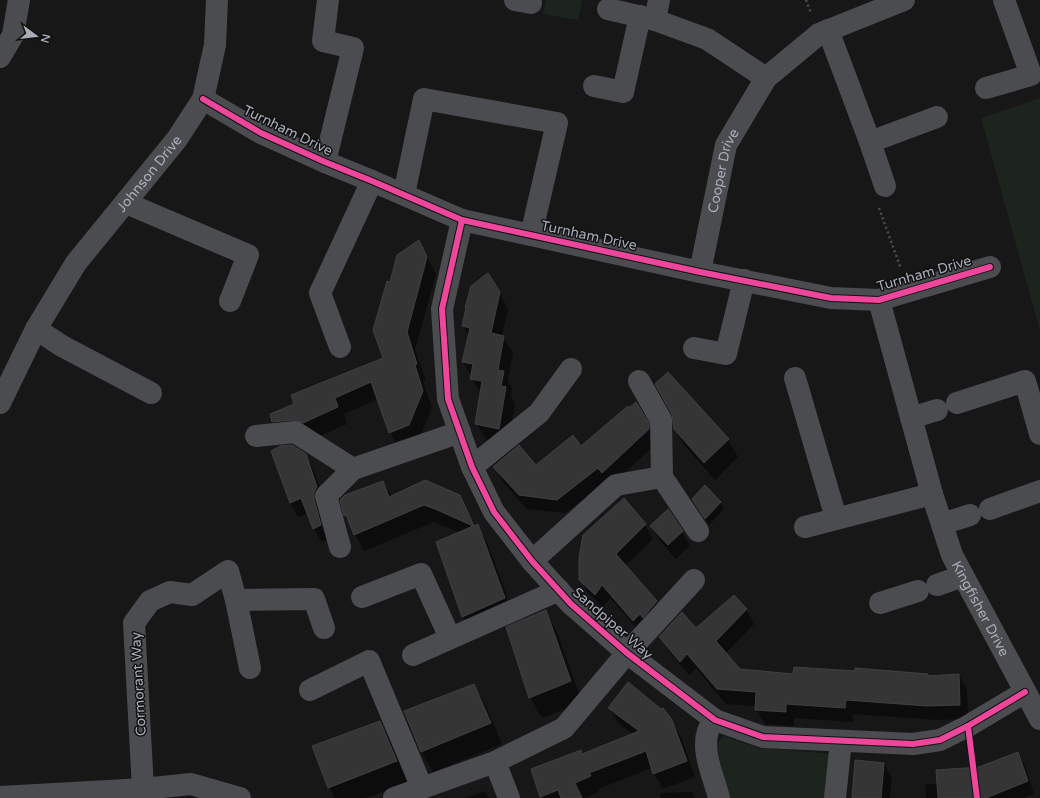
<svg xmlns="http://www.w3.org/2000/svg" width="1040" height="798" viewBox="0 0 1040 798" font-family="'Varela Round',sans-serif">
	<rect width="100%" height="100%" fill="#171717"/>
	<g fill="#1d241e">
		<path d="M546,0H582L578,20L543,14Z"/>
		<path d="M1040,98V331L981,118Z"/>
		<path d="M724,736L758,748L835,754L831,798H728V793L716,745Z"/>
	</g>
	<g fill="#0007">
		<path d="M419,241L436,274L415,350L426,380L423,381L432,408L418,441L399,449L390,432L378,399L344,414L347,424L313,439L282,438L273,421L295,404L384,359L391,283Z"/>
		<path d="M499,292L508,309L502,336L513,353L508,380L512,388L511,397L515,404L508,445L486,440L476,423L481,394L463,362L469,336L463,326Z"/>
		<path d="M636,403L656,438V444L610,486L607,482L565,513L527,509L502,481L494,467H536L580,448Z"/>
		<path d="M675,429L728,440L738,457L715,480L685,446Z"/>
		<path d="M273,451L305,454L313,469L325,502L328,539L322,542L313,528L308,513L298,517L290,503Z"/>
		<path d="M383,482L392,497L459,495L475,526H477L487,542L514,615L472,633L463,616L460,533L434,522L364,551L345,516L341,500Z"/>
		<path d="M624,500L645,525L653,539L625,566L656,602L664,616L642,634L610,598L603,607L588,593L580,579Z"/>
		<path d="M720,502L724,509L709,525L697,506Z"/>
		<path d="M651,526L682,532L690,546L676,559L659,540Z"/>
		<path d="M746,609L754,624L725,654L739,670L794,675H928L929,677L959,675L967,690L968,719L936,720L853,714V722L794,718V726L765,724L756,710V706L726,704L696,668L689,675L669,651L660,637L695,630Z"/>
		<path d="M545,611L557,632L582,702L542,718L530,697Z"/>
		<path d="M474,685L486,706L502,744L433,772L421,752Z"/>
		<path d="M609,708L671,720L681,737L695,777L663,789L654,774L652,768L598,789L599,792L585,798H542L541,796L582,755L633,734L618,723Z"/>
		<path d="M380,722L392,743L408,782L366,798H335L329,787Z"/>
		<path d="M1018,753L1025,766L1034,794L1024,798H926L925,784H938Z"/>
		<path d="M884,764L892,778L890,798H853Z"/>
		<path d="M485,791L489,798H466Z"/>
		<path d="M692,792L695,798H661L660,793Z"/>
	</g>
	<g fill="#353536" stroke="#3f4043">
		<path d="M419,240L427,257L407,332L417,364L415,365L423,391L409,425L389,433L371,382L335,398L338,407L303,423L294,420L272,422L270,414L294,404L291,395L383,358L373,330L387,281L390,282L397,255Z"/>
		<path d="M488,273L500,292L491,333L504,336L498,370L504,371L501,386L506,387L499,429L475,424L482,381L470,379L473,364L462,362L470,328L462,326L466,308H465L471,286Z"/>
		<path d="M668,372L729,439L704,463L674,429L672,414L655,384Z"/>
		<path d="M636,402L649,423V429L602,473L598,468L557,500L519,495L493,467L519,445L536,465L573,435L581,446L628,406L629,408Z"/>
		<path d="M292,445L306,454L317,487L314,492V499L321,525L313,529L301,498L290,503L271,451L280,446Z"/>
		<path d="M425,480L460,495L474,526L478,524L505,598L462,617L436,542L473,526L435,509L424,505L354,535L346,515L344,516L340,500L345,495L383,481L389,497Z"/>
		<path d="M705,485L721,502L705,519L692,499Z"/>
		<path d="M624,498L646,524L616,554L657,601L643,618L640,614L633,621L602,585L595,595L579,580V558L583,535Z"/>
		<path d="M668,509L683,531L668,545L650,526Z"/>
		<path d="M734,595L747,609L716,641L740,669L793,674L794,667L855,671V668L928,674V676L959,674L960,705L927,706L846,700L845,708L786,704V712L755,710L756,692L717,689L687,654L680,662L659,637L682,612L696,628Z"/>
		<path d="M546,610L571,681L529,698L506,627Z"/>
		<path d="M628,682L661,709L663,708L672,720L687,761L653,774L646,751L589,773L591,776L575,783L582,798H561L558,790L540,797L531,769L581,750L582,754L639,731L608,708Z"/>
		<path d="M474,684L491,723L421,752L404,711Z"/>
		<path d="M380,721L397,761L328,788L312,746Z"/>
		<path d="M1018,752L1028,781L986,798H938L936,770L979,767Z"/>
		<path d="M855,760L884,763L881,798H852Z"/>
	</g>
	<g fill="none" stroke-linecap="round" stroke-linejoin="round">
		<g stroke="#4d4e52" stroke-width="2.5" stroke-dasharray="2 3" stroke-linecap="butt">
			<path d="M806,0L811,13"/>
			<path d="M879,208L901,269"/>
		</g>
		<g stroke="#4b4c50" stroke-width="22">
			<path d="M515,0L531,3"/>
			<path d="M608,9L655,20L707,39L766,78"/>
			<path d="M655,20L659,0"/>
			<path d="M828,30L870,142L937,117"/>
			<path d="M0,57L13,35L19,0"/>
			<path d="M594,86L623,92L640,16"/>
			<path d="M986,88L1031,75L1004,0"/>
			<path d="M203,99L261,133L325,162L372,181L462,220L700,272L831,298L879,300L990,267"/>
			<path d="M870,142L885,186"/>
			<path d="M325,162L353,48L323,41L328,0"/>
			<path d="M404,194L424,99L557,123L531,235"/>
			<path d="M126,203L248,255L230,301"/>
			<path d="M462,220L442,309L448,399L472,467L494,512L532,561L571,604L627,653L715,720L763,737L913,744L940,740L968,726L1025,692"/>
			<path id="s1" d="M700,272L726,145L766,78L819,34L904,0"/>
			<path id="s2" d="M879,300L932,494L952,555L1040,719"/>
			<path d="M36,329L62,346L151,393"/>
			<path d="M340,347L320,293L372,181"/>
			<path d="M694,348L726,354L744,280"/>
			<path d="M795,378L836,518"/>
			<path d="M639,381L661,420L662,477L698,531"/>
			<path id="s3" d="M0,403L36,329L76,263L177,139L203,99L215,45L217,0"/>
			<path d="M957,403L1025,381L1040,434"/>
			<path d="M911,418L937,410"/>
			<path d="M256,436L295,432L353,469"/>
			<path d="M472,467L539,413L571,369"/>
			<path d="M990,509L1040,491"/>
			<path d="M942,524L970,515"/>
			<path d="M805,527L932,494"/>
			<path d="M340,547L326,496L353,469L460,432"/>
			<path d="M532,561L616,485L662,477"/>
			<path d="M937,585L963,576"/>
			<path d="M362,597L421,574L450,638"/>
			<path d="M236,600L250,668"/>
			<path d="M880,603L918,591"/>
			<path d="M413,655L559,590"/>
			<path d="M310,690L369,661L422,788"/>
			<path d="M715,720C712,724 709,727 708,731C701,752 714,777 719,798"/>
			<path d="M495,762L509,798"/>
			<path d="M143,789L134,623L150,601L170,592L192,595L228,571L236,600L314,599L324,628"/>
			<path d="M0,797L143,789L191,784L240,798"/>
			<path d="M394,798L495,762L564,728L627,653L694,580"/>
			<path d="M835,798L841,741"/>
		</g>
		<defs>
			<g id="cycleway">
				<path d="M203,99L261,133L325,162L372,181L462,220L700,272L831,298L879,300L990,267"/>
				<path d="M462,220L442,309L448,399L472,467L494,512L532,561L571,604L627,653L715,720L763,737L913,744L940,740L968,726L1025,692"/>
				<path d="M968,726L977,798"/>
			</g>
		</defs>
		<use href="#cycleway" stroke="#111113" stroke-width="8"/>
		<use href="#cycleway" stroke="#ed469a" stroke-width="6"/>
	</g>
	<g text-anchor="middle" stroke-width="3" stroke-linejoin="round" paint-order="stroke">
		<g font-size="14" fill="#a8adb8" stroke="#111113">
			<text transform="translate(288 130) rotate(26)" y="5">Turnham Drive</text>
			<text dy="5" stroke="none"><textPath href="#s1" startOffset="104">Cooper Drive</textPath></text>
			<text dy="5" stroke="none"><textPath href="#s3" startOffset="275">Johnson Drive</textPath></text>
			<text transform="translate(589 235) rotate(12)" y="5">Turnham Drive</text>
			<text transform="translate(924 273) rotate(-16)" y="5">Turnham Drive</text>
			<text dy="5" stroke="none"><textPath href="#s2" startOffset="326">Kingfisher Drive</textPath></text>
			<text transform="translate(613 623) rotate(41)" y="5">Sandpiper Way</text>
			<text transform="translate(138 684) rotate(-93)" y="5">Cormorant Way</text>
		</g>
	</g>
	<g transform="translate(36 36) rotate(105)" stroke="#111113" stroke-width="3" paint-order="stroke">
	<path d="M0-3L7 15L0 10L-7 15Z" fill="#a8adb8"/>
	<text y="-6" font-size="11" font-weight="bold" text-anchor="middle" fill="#a8adb8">N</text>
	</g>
</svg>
